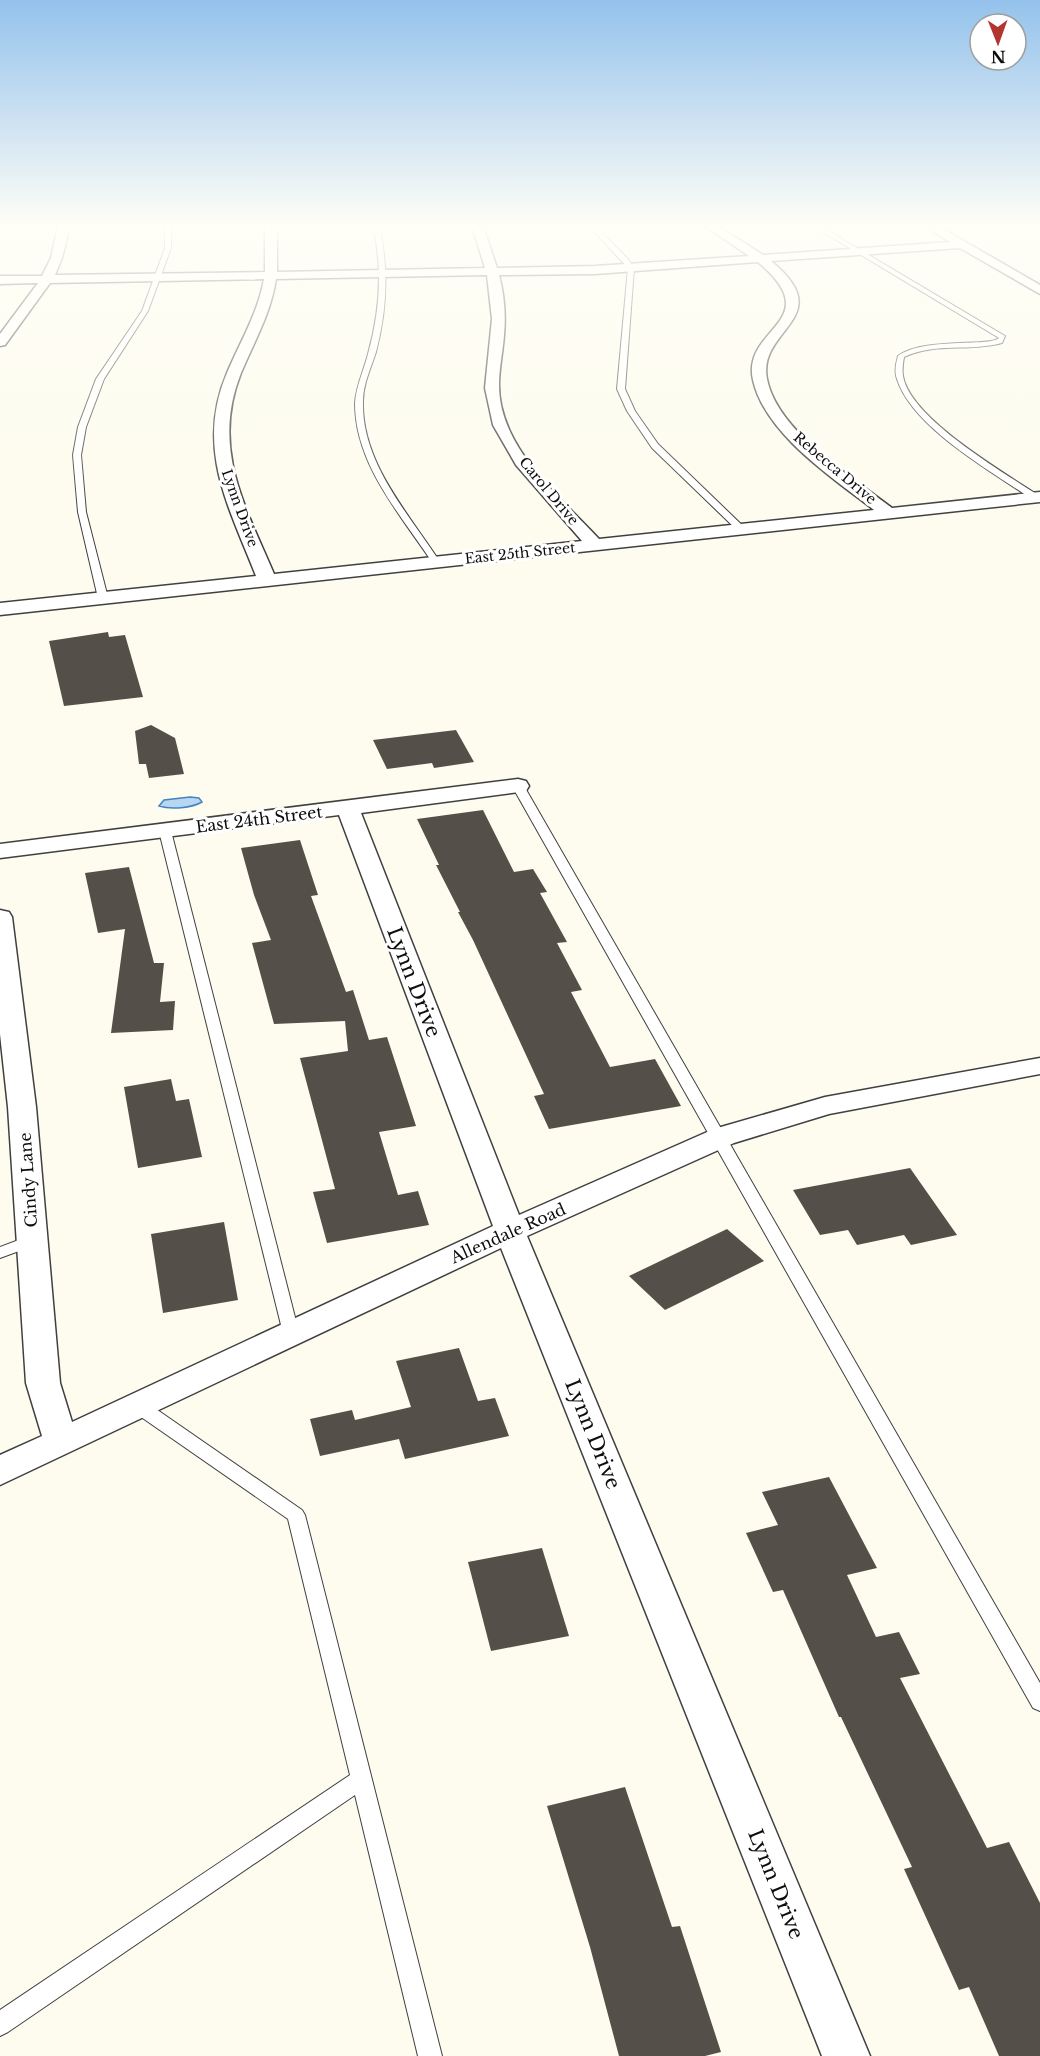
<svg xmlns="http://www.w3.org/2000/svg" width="1040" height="2056" viewBox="0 0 1040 2056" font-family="'Libre Baskerville',serif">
	<rect width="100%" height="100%" fill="#fefcee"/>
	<path fill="#b6d6f1" stroke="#4384c3" stroke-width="1.5" d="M190,797L199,798L202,802C192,808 171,810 159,806L164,800Z"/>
	<g fill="#554f4a">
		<path d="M108,632L109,637L125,635L143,697L64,706L49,641Z"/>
		<path d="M151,725L175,738L184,774L149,778L146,764H139L135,731Z"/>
		<path d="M456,730L474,762L434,768L432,763L387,769L373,740Z"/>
		<path d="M483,810L514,872L533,869L547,892L540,893L567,942L557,943L582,990L571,992L610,1067L655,1059L681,1106L549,1129L534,1096L544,1094L473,940L458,912H460L436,865H439L417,819Z"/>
		<path d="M300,840L318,895L311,896L346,992L353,990L369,1040L387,1037L416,1126L379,1132L398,1195L418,1191L429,1225L327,1243L313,1192L335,1189L300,1058L348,1051L345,1021L274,1024L252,943L271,940L254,895L241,848Z"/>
		<path d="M129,867L154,963H164L160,1002L175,1001L173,1030L111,1033L125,929L98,933L85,873Z"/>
		<path d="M171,1079L176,1101L189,1099L202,1157L138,1168L124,1087Z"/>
		<path d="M910,1168L957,1235L911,1245L904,1235L857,1245L848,1230L820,1235L793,1190Z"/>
		<path d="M224,1222L238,1300L163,1313L151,1234Z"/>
		<path d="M727,1229L764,1261L665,1310L629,1276Z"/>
		<path d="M459,1348L478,1401L495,1398L509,1436L405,1459L399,1439L320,1456L310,1419L352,1410L355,1420L411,1407L396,1361Z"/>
		<path d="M829,1477L877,1568L847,1575L876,1637L899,1632L920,1674L900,1678L987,1848L1009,1842L1040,1903V2056H999L969,1987L959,1990L904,1869L912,1867L841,1717H839L783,1590L773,1592L746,1533L778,1525L762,1492Z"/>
		<path d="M542,1548L569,1636L491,1651L468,1562Z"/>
		<path d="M625,1787L672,1927L680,1926L721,2052L705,2056H619L590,1947L547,1806Z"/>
	</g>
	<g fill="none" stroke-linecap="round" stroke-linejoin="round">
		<defs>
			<g id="service">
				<path d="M165,226H171V248L148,311L104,379L86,427L81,455L86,512L108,598L103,601L98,598L78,512L73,455L78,427L96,379L142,311L165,248Z"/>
				<path d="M373,226H379C389,268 387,310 376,352C371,368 363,384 363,401C361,462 408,513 440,562L436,565L432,562C400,514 355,464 355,403C356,386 364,370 368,354C380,311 383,269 373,226Z"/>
				<path d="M589,226H595L628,259L634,268L625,389L635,411L658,444L744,527V531H738L652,448L627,411L617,389L628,268Z"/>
				<path d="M813,226H820L1005,336L1002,343C969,352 936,342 904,357C903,363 902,370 903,376C910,418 1003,472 1038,495V499H1032C992,472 912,427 897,379C894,372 896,363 898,356C923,337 990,347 999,338Z"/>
				<path d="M518,783L524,786L1040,1683V1711L1033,1708L512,786Z"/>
				<path d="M165,828L171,831L299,1333L297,1337L291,1339L285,1337L283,1333L159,831Z"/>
				<path d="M32,1235L38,1236L40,1240L38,1244L0,1258V1247Z"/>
				<path d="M137,1399L143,1400L302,1510L305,1515L442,2056H418L355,1795L8,2032L0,2036V2010L350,1775L288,1519L131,1410L128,1405L131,1400Z"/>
			</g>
			<g id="minor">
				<path d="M58,226H70L62,258L55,275L265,272V226H277V272L485,268L472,226H483L497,268L595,266L749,256L705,226H718L763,255L950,242L925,226H938L1040,285V294L960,248L771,261C840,318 757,328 767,379C777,431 852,477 892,508L1040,492V502L0,615V603L256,576C229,507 195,448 227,373C240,342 258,313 264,279L50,283L5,345L0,346V334L38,283L0,284V276H42L51,258ZM758,262C829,322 741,327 753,380C765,434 833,478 874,510L599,539C560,497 499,448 499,385C499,368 503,351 504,335C506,315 504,294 499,275L595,274ZM487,275L492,319L485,388L493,425L516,465L582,541L274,574C245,506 211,448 241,373C254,342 271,313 276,279Z"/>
				<path d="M518,779L526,781L529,786L526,791L361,813L519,1215L714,1129L825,1097L1040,1058V1074L829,1114L734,1143L527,1236L870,2056H822L501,1248L0,1485V1455L42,1436L26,1383L8,1107L0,1034V910L9,912L12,917L36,1107L60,1383L72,1422L493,1226L339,815L0,858V844Z"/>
			</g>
		</defs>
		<use href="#service" stroke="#404040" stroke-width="2"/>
		<use href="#minor" stroke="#404040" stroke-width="3"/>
		<use href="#service" fill="#fff" fill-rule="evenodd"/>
		<use href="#minor" fill="#fff" fill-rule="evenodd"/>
	</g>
	<linearGradient id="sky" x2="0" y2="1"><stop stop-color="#94c2ec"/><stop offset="0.44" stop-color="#fffef7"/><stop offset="1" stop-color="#fffef7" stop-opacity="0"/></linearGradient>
	<rect width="1040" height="514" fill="url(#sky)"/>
	<g text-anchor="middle" stroke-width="6" stroke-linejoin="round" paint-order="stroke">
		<g font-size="14" fill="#0d0d0d" stroke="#fff">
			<text transform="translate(835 468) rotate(40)" y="5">Rebecca Drive</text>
			<text transform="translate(549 491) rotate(50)" y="5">Carol Drive</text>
			<text transform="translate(240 508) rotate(70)" y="5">Lynn Drive</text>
			<text transform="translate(520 553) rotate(-6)" y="5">East 25th Street</text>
		</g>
		<g font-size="16" fill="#0d0d0d" stroke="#fff">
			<text transform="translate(259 819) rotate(-7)" y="6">East 24th Street</text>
			<text transform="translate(28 1180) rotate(-94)" y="6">Cindy Lane</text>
			<text transform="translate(508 1233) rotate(-24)" y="6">Allendale Road</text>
		</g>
		<g font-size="20" fill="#0d0d0d" stroke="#fff">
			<text transform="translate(414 982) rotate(69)" y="7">Lynn Drive</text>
			<text transform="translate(593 1434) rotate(68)" y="7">Lynn Drive</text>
			<text transform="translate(776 1884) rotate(68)" y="7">Lynn Drive</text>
		</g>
	</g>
	<g transform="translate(998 42) rotate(179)"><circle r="28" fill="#ffffff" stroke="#9e9e9e" stroke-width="1.5"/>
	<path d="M0-4.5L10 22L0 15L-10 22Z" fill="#b23530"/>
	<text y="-9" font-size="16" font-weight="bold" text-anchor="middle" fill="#0d0d0d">N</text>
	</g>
</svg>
